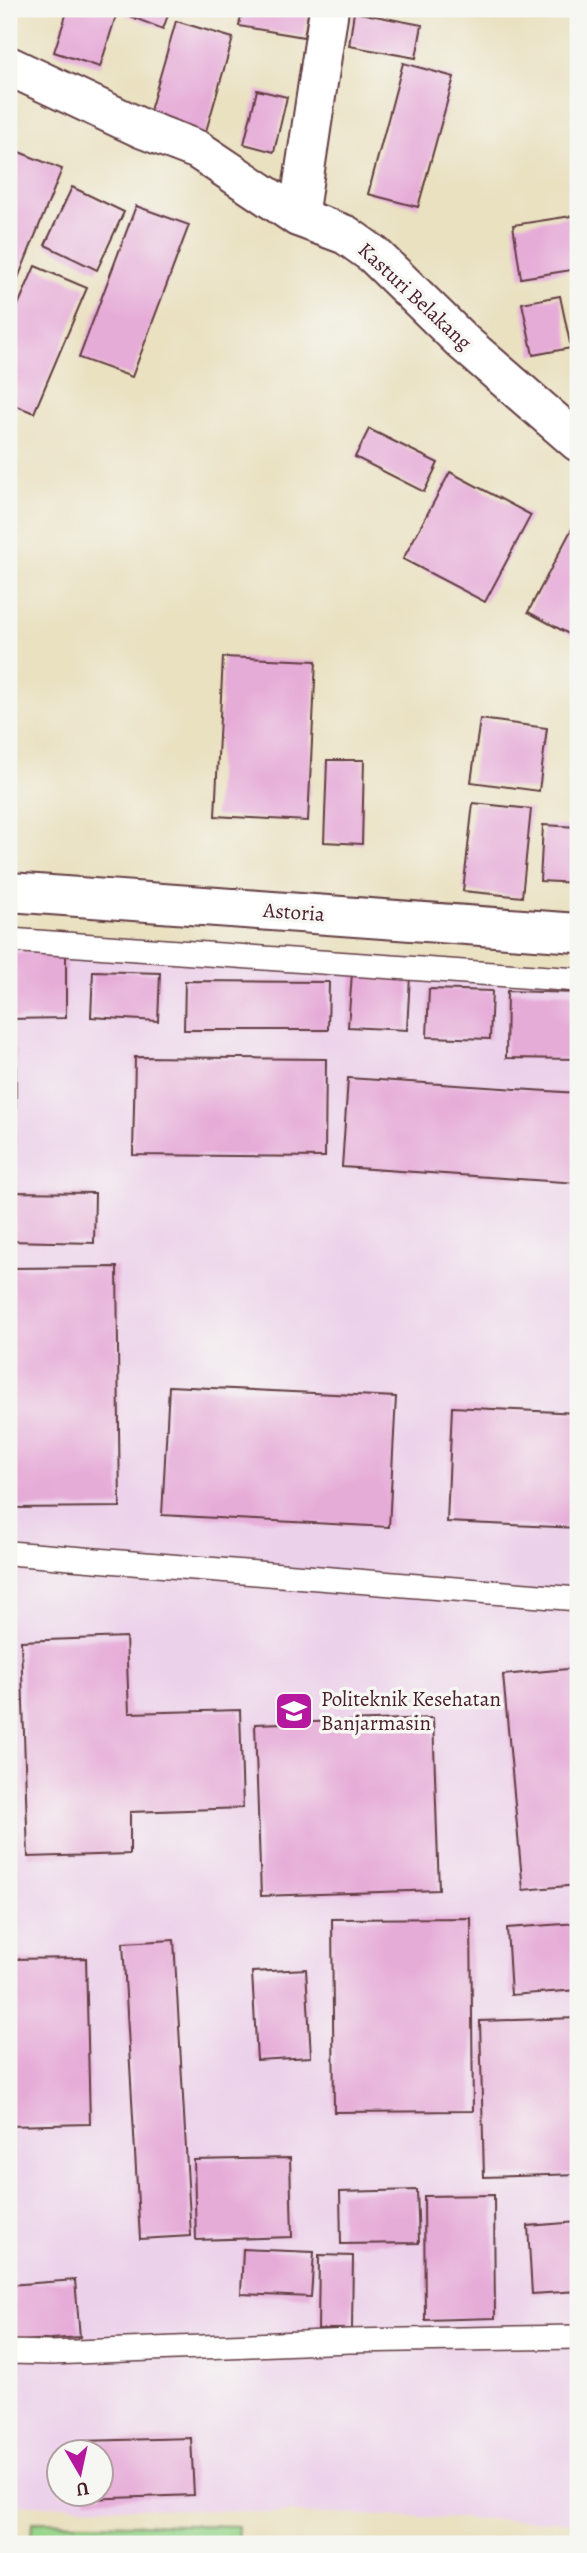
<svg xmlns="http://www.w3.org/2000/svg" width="587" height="2553" viewBox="0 0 587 2553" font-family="Alegreya,serif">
	<rect width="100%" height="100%" fill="#f6f6f2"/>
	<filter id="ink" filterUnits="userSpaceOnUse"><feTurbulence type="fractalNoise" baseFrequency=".0143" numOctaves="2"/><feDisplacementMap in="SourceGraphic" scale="14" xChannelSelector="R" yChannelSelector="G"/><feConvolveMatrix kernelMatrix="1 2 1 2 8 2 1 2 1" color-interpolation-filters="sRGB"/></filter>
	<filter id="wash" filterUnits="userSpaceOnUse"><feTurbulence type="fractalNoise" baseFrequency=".00686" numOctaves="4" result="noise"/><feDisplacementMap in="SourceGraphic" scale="28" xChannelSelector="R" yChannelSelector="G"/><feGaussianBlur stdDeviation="1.57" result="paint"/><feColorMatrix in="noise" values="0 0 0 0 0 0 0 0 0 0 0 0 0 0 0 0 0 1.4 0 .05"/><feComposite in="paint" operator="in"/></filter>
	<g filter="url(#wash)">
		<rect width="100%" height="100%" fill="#eae1c1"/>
		<path fill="#ecd1ea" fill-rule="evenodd" d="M9,931L578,971V2522L9,2504ZM60,2452H102V2494H60Z"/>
		<path fill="#97d68b" stroke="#707a5b" stroke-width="2" d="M32,2522L238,2526L237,2544H31Z"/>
		<g id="blocks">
			<g fill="#e6acd8">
				<path d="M68,9H118L100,67L54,52Z"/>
				<path d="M126,9H170L163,29L124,14Z"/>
				<path d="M242,9H309L304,37L239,26Z"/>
				<path d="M354,12L422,25L416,58L349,46Z"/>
				<path d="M176,21L233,38L204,138L147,121Z"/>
				<path d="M403,63L454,77L418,207L368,194Z"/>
				<path d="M257,90L287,97L274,152L244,144Z"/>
				<path d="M9,148L62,169L12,293L9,292Z"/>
				<path d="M72,187L124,212L97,270L45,245Z"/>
				<path d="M136,206L189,225L132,377L79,358Z"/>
				<path d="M578,215V269L521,278L513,225Z"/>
				<path d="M35,266L87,288L34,413L9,403V326Z"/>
				<path d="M560,296L571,348L533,355L522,303Z"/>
				<path d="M369,429L438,463L424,492L355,457Z"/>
				<path d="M450,472L531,515L485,602L403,559Z"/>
				<path d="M578,517V639L528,612Z"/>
				<path d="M223,657L316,661L308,821L215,816Z"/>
				<path d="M480,719L547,728L539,791L471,782Z"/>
				<path d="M327,760H364L362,844L324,842Z"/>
				<path d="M473,803L531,809L522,897L463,891Z"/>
				<path d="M543,825L578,827V883L540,881Z"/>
				<path d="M9,953H66V1018L9,1019Z"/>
				<path d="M93,971L160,973L158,1021L91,1017Z"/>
				<path d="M352,973L410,976L407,1030L348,1027Z"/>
				<path d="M185,981L329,982L328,1030H184Z"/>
				<path d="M429,989L492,991L490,1039L427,1037Z"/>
				<path d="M507,991L578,993V1059L506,1058Z"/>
				<rect x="9" y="1050" width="7" height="95"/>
				<path d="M135,1057L326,1059L325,1157L133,1155Z"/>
				<path d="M348,1078L578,1093V1183L342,1167Z"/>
				<path d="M9,1192L95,1193L94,1243L9,1241Z"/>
				<path d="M117,1267L120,1507L9,1508V1268Z"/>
				<path d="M169,1386L396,1397L389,1527L162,1515Z"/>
				<path d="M452,1407L578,1413V1528L447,1522Z"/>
				<path d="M126,1637L129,1713L240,1710L243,1808L130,1812V1854L28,1857L21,1641Z"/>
				<path d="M578,1668V1885L523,1890L503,1675Z"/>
				<path d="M433,1718L439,1890L261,1896L255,1724Z"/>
				<path d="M471,1918L473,2111L334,2112L332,1919Z"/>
				<path d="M578,1923V1990L511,1995L507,1928Z"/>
				<path d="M174,1940L191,2236L140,2239L123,1943Z"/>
				<path d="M86,1958L90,2124L9,2126V1959Z"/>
				<path d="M306,1969L311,2057L257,2060L252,1972Z"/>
				<path d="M578,2018V2174L484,2177L480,2021Z"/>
				<path d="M290,2158L292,2237L196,2240L194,2160Z"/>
				<path d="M417,2190L419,2243L341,2244L340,2192Z"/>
				<path d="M494,2195L495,2318L425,2320L424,2196Z"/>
				<path d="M578,2222V2291L532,2294L528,2226Z"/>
				<path d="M243,2249L314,2252L311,2297L241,2294Z"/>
				<path d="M319,2255L353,2256L352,2329H318Z"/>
				<path d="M75,2280L80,2337L9,2342V2285Z"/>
				<path d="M191,2438L194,2495L86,2499V2494H102V2452H84L83,2441Z"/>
			</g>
		</g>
	</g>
	<g filter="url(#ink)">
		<use href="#blocks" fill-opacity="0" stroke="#623c42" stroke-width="2"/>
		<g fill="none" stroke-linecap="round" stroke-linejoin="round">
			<defs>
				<g id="lane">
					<path d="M9,940L578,980"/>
					<path d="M9,1553L578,1599"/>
					<path d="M9,2352L51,2353L350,2341L578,2337"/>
				</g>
				<g id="street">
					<path d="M9,66L143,129L198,150L298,217L346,235L374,255L463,342L578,442"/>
					<path d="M298,217L329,9"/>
					<path d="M9,892L578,933"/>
				</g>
			</defs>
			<use href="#lane" stroke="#623c42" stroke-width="26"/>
			<use href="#street" stroke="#623c42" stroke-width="42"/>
			<use href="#lane" stroke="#fff" stroke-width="23"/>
			<use href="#street" stroke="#fff" stroke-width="38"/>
		</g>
	</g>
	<defs>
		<symbol id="university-square" viewBox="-11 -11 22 22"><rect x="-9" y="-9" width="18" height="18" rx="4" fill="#b5179e" stroke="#f6f6f2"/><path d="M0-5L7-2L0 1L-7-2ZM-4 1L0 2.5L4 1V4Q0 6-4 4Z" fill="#fff"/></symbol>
	</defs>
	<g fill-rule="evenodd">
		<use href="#university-square" x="272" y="1689" width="44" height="44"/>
	</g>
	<g text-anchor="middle" stroke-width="7" stroke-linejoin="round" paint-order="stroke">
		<g font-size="21" fill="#4a1f2b" stroke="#f6f6f2">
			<text transform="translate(415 296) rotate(43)" y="7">Kasturi Belakang</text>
			<text transform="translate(294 912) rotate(4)" y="7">Astoria</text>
		</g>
		<g font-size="21" fill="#4a1f2b" stroke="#f6f6f2" text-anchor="start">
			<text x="321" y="1706">Politeknik Kesehatan<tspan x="321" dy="24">Banjarmasin</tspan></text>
		</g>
	</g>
	<rect width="587" height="2553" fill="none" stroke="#f6f6f2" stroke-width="35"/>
	<g transform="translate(80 2473) rotate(171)"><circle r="33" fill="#f6f6f2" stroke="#b1a0a2" stroke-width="2"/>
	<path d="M0-5L12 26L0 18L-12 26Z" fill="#b5179e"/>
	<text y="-10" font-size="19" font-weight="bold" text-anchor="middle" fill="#4a1f2b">U</text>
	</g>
</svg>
